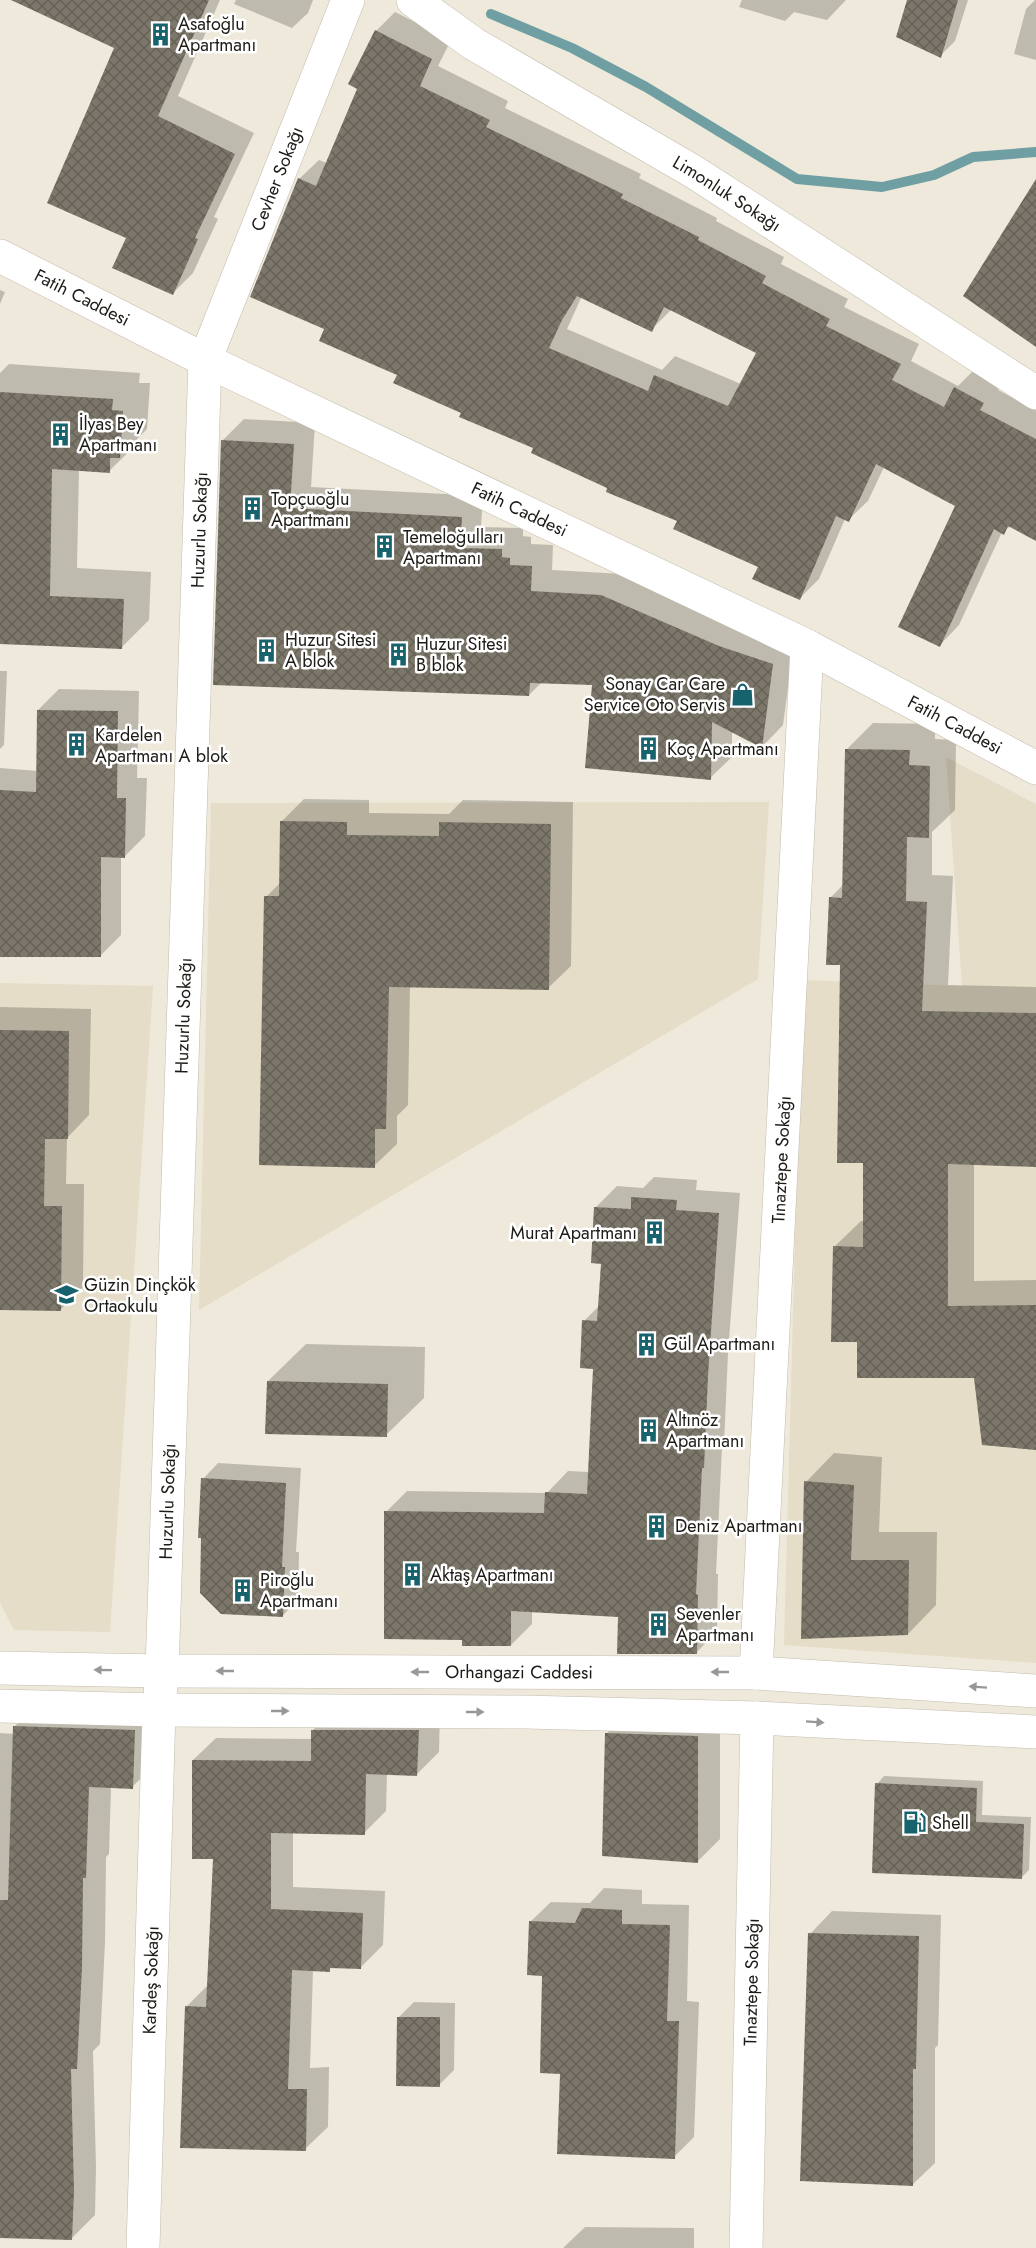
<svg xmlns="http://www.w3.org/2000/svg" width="1036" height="2248" viewBox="0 0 1036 2248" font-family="Jost,sans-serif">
	<defs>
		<pattern id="building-cross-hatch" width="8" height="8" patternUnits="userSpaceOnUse" patternTransform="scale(1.5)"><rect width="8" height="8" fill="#7c776a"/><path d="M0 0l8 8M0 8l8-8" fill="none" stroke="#656156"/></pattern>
	</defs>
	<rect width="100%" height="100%" fill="#eee9da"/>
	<g fill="#e5ddc7">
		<path d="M946,757L1036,804V1663L784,1645L802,980L962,986Z"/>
		<path d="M769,802L758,979L199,1310L211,803Z"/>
		<path d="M0,983L153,986L110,1632L14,1630L0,1603Z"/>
	</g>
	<g fill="#0003" fill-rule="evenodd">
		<path d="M14,0H220L178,96L254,133L214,217L218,219L193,273L173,293L128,237L116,47Z"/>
		<path d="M236,0H313L308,13L292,28L234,4Z"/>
		<path d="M742,0H846L827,20L794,12L785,21L739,7Z"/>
		<path d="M909,0H968L955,41L940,56Z"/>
		<path d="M1035,0H1036V60L1014,54L1026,9Z"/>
		<path d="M395,12L451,40L438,66L508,101L505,108L641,174L639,178L717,218L716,221L784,257L781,264L848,299L844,307L919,344L911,361L958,386L975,369L1002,383L998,390L1036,410V539L1011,526L1002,532L959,625L940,645L956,505L884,467L868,501L848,520L845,519L819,579L800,598L760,566L679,520L463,412L326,328L299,179L319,160L327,163L359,88L376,31ZM582,296L651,330L672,309L758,353L741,384L675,356L662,370L567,329Z"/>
		<path d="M0,290L5,292L0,304Z"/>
		<path d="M9,364L140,373L139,383H150L147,429L137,439V444L109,471L79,469L77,568L151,572L149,620L121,648L0,643V373Z"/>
		<path d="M244,419L315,423L311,487L483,496L481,527L523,528V536L531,537V544L553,545L552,570L623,574L794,643L783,725L762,747L732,731V757L710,778L594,683L542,682L529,695L215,684L223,440Z"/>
		<path d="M0,671H7L4,745L0,749Z"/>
		<path d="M59,689L139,691L137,778H147L145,836L124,857L121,856V935L100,956H0V768L38,771V710Z"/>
		<path d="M873,723L935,724V739L956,740L955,810L932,832V875L953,876L948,985L1036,987V1166L974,1164V1281L1036,1280V1448L975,1377L858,1341L834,1247L861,1221H864V1162L842,964L830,898L844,884L846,750Z"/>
		<path d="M304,799L369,800V813L449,814L463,800L573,802L571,966L548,988L410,986L408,1105L397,1116V1144L374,1166L266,897L281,882L282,821Z"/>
		<path d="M0,1007L91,1009L89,1115L67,1138L66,1184H84L83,1287L60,1310L0,1309Z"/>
		<path d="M654,1177L697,1180L696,1190L740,1193L728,1353L724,1445L722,1447L716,1574H718L717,1631L696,1653L619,1616L532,1611V1624L511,1645L464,1638L386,1512L407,1491L547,1493L568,1471L589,1472L594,1367L584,1321L600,1305L603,1262L596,1207L617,1186L643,1188Z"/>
		<path d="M306,1344L425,1347L424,1398L386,1435L268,1381Z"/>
		<path d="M834,1453L882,1457L879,1532H937L936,1605L908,1634L802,1638L806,1482Z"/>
		<path d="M218,1463L301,1468L296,1552H299L298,1600L283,1615L203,1479Z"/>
		<path d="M38,1703L157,1707L156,1764L132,1787H111L109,1854L106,1857L105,1942L100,2044L93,2051L96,2167L95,2215L72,2238L0,2236V1733L14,1734L15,1726Z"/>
		<path d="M335,1708H440L439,1752L417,1774L387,1773L386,1811L364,1833L293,1832V1887L385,1891L383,1945L360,1968L333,1966L329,1970L313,1969L310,2068L329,2067L328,2127L305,2149L186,2007L209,1984L215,1858L193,1760L216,1738L313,1739V1730Z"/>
		<path d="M629,1711L720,1715V1839L697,1862L607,1733Z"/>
		<path d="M884,1776L983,1781L982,1815L1031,1817L1029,1870L1021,1878L877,1784Z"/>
		<path d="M604,1888L642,1890V1904L689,1905L687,2001L699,2002L694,2137L674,2157L561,2072L544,1974L530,1922L551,1902L590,1903Z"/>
		<path d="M832,1911L941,1915L938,2045L935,2048V2163L912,2185L810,1934Z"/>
		<path d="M414,2002L455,2003L454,2070L439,2085L398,2018Z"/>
		<path d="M585,2227L694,2228V2248H563Z"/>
	</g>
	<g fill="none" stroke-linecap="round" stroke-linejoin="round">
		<path stroke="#6f9fa2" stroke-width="10" d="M491,14L572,48L646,87L797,179L882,187L934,175L973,157L1036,152"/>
	</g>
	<g fill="url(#building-cross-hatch)" fill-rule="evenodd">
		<path d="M11,0H209L158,116L235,154L195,238L198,239L173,295L112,268L126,238L47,203L114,48Z"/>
		<path d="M907,0H958L941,58L896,37Z"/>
		<path d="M375,30L432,59L420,86L490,120L486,127L623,194L621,198L699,237L698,240L766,276L762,283L830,319L826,326L901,364L892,380L944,407L954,387L984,403L980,410L1036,439V541L1008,526L1004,535L994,529L940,647L898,627L955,506L876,464L849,522L836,516L800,600L752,579L758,567L673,529L677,521L606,492L607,488L531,453L533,448L459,417L461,413L393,383L397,375L319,341L324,329L250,297L298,178L316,186L357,89L348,84ZM577,296L652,332L664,307L756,353L728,406L654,375L648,391L549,348L562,320Z"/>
		<path d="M1036,179V347L963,296Z"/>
		<path d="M0,392L113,399L112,410L123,411L120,458H110V473L52,469L50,596L124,599L122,649L0,644Z"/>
		<path d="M221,440L294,444L290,508L462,517L460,548L502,549V557L510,558V565L532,566L531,591L601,595L719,646L773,664L762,748L712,722L711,780L585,768L592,685L530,683L529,696L213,685Z"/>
		<path d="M37,710L118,711L117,798H126L125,858L101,857V957H0V790L36,792Z"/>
		<path d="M845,749L910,750L909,765L930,766L929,838L907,837L906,901L927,902L922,1011L1036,1013V1167L948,1164V1306L1036,1305V1450L982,1445L974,1378H857V1342H831L833,1246L863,1247V1163H837L840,965H826L829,897L842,898Z"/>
		<path d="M280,821L347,822V835L439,836V822L551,824L549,990L389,987L386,1129H375V1168L259,1165L264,896H279Z"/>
		<path d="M0,1030L69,1031L68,1139H45L44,1206H62L61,1311L0,1310Z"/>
		<path d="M631,1197L677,1200L676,1210L719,1213L708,1376L704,1468H702L696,1594L698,1595L697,1654H617L618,1617L511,1611V1646H462V1640L384,1639V1511L544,1513L545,1492L587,1494L593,1369L580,1368L582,1320L597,1321L601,1264L591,1263L594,1207L631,1209Z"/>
		<path d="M267,1381L388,1384L387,1437L265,1434Z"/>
		<path d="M201,1478L286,1483L282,1567H285L283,1617L221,1614L200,1593L201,1538H198Z"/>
		<path d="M804,1481L854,1485L851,1560H909L908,1635L801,1639Z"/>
		<path d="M13,1726L135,1730L133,1789L89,1787L86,1878H83L82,1967L77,2069H71L74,2191L72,2240L0,2238V1900H8Z"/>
		<path d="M311,1730H419L417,1776L366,1774L365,1835L271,1833V1909L363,1913L361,1969L330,1968V1972L292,1970L288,2089H307L306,2151L180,2148L185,2006L206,2007L213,1859H192V1760L311,1761Z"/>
		<path d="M605,1733L698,1736V1863L602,1856Z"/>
		<path d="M875,1783L977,1788L976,1822L1024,1824L1022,1879L872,1873Z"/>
		<path d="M582,1908L622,1910V1924L670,1925L667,2021H679L675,2159L557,2154L560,2074L540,2073L542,1976L527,1975L529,1921L575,1923Z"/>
		<path d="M808,1933L919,1936L916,2069H913V2186L800,2181Z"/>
		<path d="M397,2017H440V2087L396,2086Z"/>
	</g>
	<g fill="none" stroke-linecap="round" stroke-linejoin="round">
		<defs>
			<g id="street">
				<path id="s1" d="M413,0L474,44L694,172L1036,393"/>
				<path id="s2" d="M756,1673L807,646"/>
				<path id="s3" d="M143,2248L159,1710L162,1671L205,360L348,0"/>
				<path id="s4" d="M746,2248L757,1718"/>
			</g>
			<g id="secondary">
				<path id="s5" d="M0,256L205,360L807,646L1036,768"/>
				<path id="s6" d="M0,1668L162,1671L756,1673L1036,1691"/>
				<path d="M0,1706L159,1710L525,1712L757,1718L1036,1732"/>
			</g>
		</defs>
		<use href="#street" stroke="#c1bcae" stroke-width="34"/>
		<use href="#secondary" stroke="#c1bcae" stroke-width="34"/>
		<use href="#street" stroke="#fff" stroke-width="33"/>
		<use href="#secondary" stroke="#fff" stroke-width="33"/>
	</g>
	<defs><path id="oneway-solid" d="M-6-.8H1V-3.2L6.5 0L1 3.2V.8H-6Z" transform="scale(1.5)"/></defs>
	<g fill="#999896">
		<use href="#oneway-solid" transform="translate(103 1670) rotate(-179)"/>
		<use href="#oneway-solid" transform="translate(225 1671) rotate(-180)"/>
		<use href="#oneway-solid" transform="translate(420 1672) rotate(-180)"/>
		<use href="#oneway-solid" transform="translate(720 1672) rotate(-180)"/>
		<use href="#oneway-solid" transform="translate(978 1687) rotate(-176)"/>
		<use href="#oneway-solid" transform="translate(280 1711)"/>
		<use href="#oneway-solid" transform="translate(475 1712)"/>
		<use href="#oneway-solid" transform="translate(815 1722) rotate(4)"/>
	</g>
	<defs>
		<symbol id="building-bare" viewBox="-9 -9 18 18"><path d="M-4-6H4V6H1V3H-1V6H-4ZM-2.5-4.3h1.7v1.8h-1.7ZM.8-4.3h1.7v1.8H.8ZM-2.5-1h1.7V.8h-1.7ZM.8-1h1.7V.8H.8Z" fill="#16626d" stroke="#fff" stroke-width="2.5" paint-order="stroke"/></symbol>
		<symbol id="shop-bare" viewBox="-9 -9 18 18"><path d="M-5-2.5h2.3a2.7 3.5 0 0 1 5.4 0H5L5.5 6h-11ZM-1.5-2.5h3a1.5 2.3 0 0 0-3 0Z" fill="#16626d" stroke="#fff" stroke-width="2.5" paint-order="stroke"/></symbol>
		<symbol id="school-bare" viewBox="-9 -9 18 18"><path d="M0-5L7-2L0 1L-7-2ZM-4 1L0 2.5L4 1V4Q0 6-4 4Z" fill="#16626d" stroke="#fff" stroke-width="2.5" paint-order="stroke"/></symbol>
		<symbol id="fuel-bare" viewBox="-9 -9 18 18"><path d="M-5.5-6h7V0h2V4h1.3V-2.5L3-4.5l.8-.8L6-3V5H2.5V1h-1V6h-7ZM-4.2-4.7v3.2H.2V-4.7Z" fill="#16626d" stroke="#fff" stroke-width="2.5" paint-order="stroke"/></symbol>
	</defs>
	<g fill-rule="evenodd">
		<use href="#building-bare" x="144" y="18" width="33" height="33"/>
		<use href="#building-bare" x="44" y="418" width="33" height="33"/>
		<use href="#building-bare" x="236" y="492" width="33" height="33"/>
		<use href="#building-bare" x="368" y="530" width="33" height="33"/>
		<use href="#building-bare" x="250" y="634" width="33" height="33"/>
		<use href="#building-bare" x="382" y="638" width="33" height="33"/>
		<use href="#shop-bare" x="726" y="678" width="33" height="33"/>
		<use href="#building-bare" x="60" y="728" width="33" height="33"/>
		<use href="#building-bare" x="632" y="732" width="33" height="33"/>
		<use href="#building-bare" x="638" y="1216" width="33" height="33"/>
		<use href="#school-bare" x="50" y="1278" width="33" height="33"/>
		<use href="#building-bare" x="630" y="1328" width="33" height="33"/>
		<use href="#building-bare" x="632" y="1414" width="33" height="33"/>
		<use href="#building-bare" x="640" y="1510" width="33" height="33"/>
		<use href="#building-bare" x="396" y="1558" width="33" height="33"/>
		<use href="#building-bare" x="226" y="1574" width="33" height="33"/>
		<use href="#building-bare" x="642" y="1608" width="33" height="33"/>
		<use href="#fuel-bare" x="898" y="1806" width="33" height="33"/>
	</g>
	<g text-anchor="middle" stroke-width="5" stroke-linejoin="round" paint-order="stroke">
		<g font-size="18" fill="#1d1b16" stroke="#fff" text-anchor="start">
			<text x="178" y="30">Asafoğlu<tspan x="178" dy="21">Apartmanı</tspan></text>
			<text x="79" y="430">İlyas Bey<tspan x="79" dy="21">Apartmanı</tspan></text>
			<text x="271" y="505">Topçuoğlu<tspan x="271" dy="21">Apartmanı</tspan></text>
			<text x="403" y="543">Temeloğulları<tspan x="403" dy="21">Apartmanı</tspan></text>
			<text x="285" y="646">Huzur Sitesi<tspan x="285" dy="21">A blok</tspan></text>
			<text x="416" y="650">Huzur Sitesi<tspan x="416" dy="21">B blok</tspan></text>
			<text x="725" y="690" text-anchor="end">Sonay Car Care<tspan x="725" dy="21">Service Oto Servis</tspan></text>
			<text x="95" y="741">Kardelen<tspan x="95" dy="21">Apartmanı A blok</tspan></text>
			<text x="667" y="755">Koç Apartmanı</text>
			<text x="637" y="1239" text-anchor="end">Murat Apartmanı</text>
			<text x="84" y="1291">Güzin Dinçkök<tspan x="84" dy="21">Ortaokulu</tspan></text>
			<text x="664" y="1350">Gül Apartmanı</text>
			<text x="666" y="1426">Altınöz<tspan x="666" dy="21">Apartmanı</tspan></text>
			<text x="675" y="1532">Deniz Apartmanı</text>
			<text x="430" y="1581">Aktaş Apartmanı</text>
			<text x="260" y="1586">Piroğlu<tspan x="260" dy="21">Apartmanı</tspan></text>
			<text x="676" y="1620">Sevenler<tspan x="676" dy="21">Apartmanı</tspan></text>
			<text x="932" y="1829">Shell</text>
		</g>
		<g font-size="18" fill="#1d1b16" stroke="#fff">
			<text dy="6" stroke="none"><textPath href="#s3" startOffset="2084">Cevher Sokağı</textPath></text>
			<text dy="6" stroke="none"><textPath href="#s1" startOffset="369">Limonluk Sokağı</textPath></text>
			<text dy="6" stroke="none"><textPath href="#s5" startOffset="92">Fatih Caddesi</textPath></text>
			<text dy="6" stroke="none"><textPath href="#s5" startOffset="578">Fatih Caddesi</textPath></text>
			<text dy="6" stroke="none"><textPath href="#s3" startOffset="1719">Huzurlu Sokağı</textPath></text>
			<text dy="6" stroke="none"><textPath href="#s5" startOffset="1064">Fatih Caddesi</textPath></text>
			<text dy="6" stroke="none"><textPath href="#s3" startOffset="1233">Huzurlu Sokağı</textPath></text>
			<text dy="6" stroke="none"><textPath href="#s2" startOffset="514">Tınaztepe Sokağı</textPath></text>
			<text dy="6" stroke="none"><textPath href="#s3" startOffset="747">Huzurlu Sokağı</textPath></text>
			<text dy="6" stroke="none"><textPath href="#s6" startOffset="519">Orhangazi Caddesi</textPath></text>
			<text dy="6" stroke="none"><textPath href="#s3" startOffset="268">Kardeş Sokağı</textPath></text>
			<text dy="6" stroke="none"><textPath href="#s4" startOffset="266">Tınaztepe Sokağı</textPath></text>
		</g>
	</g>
</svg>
